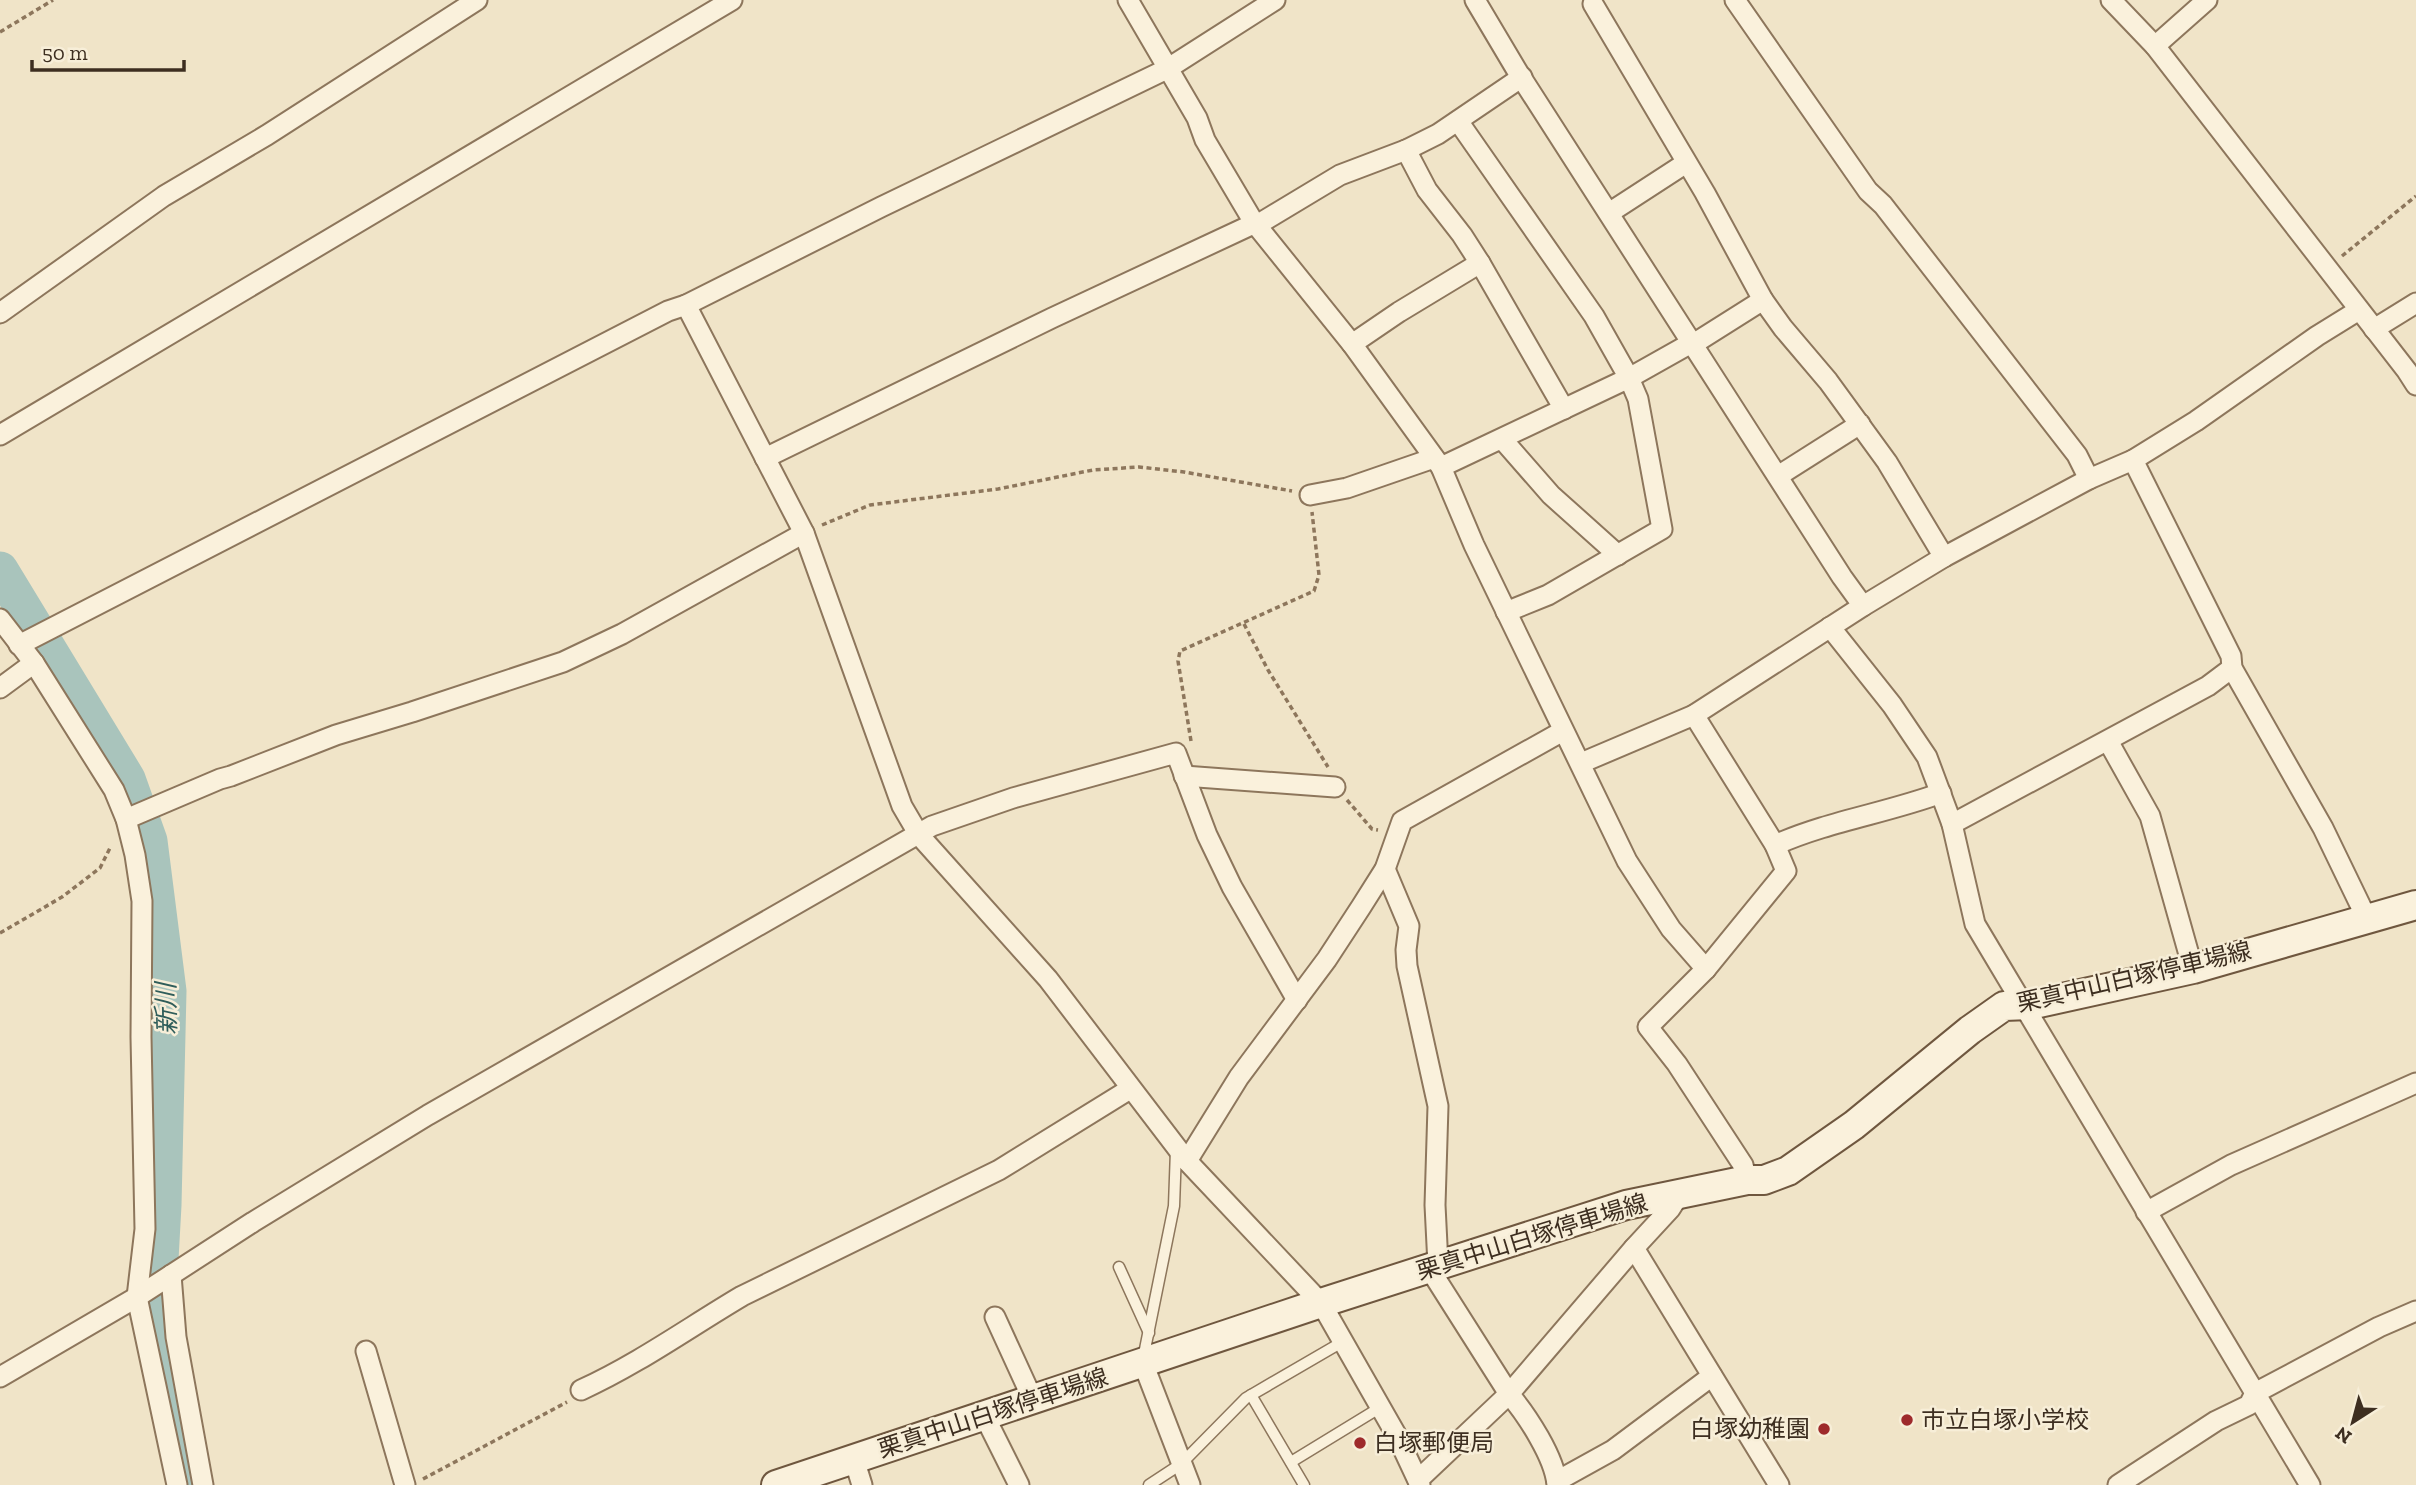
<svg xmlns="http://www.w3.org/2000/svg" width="2416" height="1485" viewBox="0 0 2416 1485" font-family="'Zilla Slab','Noto Sans JP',serif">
	<rect width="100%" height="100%" fill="#f0e4c8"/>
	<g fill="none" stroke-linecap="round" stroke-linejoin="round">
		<path stroke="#a9c4bc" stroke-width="37" d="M0,570L127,779L149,841L168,991L163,1205L157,1314L191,1485"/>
		<defs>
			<g id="lane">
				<path d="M1119,1267L1149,1333"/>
				<path d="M1143,1359L1174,1206L1176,1150"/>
				<path d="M1251,1395L1304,1485"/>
				<path d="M1291,1462L1381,1407"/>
				<path d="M1149,1485L1181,1464L1246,1398L1344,1341"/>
			</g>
			<g id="street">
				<path d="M1128,0L1197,118L1205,140L1253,221L1352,344L1441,467L1474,545L1627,861L1671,929L1706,969"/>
				<path d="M1475,0L1519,74L1842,577L1863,606"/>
				<path d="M1735,0L1868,191L1883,205L2077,455L2089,479"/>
				<path d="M2111,0L2155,46L2407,371L2416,385"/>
				<path d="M1593,4L1705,193L1763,300L1783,328L1828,381L1887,462L1944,557"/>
				<path d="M2155,46L2207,0"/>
				<path d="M1406,150L1427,190L1462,235L1480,263L1564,409"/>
				<path d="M1609,213L1686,163"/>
				<path d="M1257,225L1340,175L1406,150L1438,134L1522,77"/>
				<path d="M686,305L804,533L902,806L919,835L1048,979L1187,1161L1321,1303L1398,1438L1420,1485"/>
				<path d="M0,313L164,196L267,135L477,0"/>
				<path d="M2374,329L2416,303"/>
				<path d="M1352,344L1399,312L1480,263"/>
				<path d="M0,435L732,0"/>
				<path d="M1502,439L1551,495L1618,555"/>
				<path d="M765,458L1052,318L1249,226L1253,221"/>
				<path d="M2133,460L2231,656L2232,668L2323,828L2367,919"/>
				<path d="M1441,467L1629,378L1594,316L1458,121"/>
				<path d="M1778,476L1860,424"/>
				<path d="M1310,495L1347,488L1434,458"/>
				<path d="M1506,612L1548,595L1662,529L1638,399L1629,378L1693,342L1698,341L1763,300"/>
				<path d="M0,619L34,663L114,790L126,819L135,855L142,901L141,1037L145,1229L137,1297L177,1485"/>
				<path d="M1830,627L1892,705L1927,757L1952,824L1975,924L2310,1485"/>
				<path d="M19,645L668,311L686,305L881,207L1167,69L1275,0"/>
				<path d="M0,688L34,663"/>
				<path d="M1694,715L1775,845L1786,871L1706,969L1648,1027L1677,1064L1743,1165L1747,1180"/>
				<path d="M2108,741L2150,816L2193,969"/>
				<path d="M1581,763L1694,715L1863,606L1944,557L2089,479L2133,460L2196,421L2317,336L2359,310"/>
				<path d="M1184,776L1335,787"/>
				<path d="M126,819L220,779L231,776L336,735L412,712L563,662L622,634L804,533"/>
				<path d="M1952,824L2208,686L2232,668"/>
				<path d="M1775,845C1829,821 1887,813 1941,793"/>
				<path d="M1385,869L1409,926L1406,950L1407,966L1438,1106L1435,1205L1438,1265"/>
				<path d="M1187,1161L1239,1077L1327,959L1361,907L1385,869L1402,821L1563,731"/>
				<path d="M2146,1212L2231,1165L2416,1083"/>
				<path d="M1634,1248L1779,1485"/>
				<path d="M1429,1268L1509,1394C1527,1415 1555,1458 1557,1485"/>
				<path d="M171,1275L176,1337L203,1485"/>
				<path d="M995,1317L1033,1400"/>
				<path d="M366,1351L405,1485"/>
				<path d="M1143,1363L1190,1485"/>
				<path d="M0,1377L137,1297L253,1222L428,1115L932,826L1013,798L1176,753L1207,835L1232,887L1297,1000"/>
				<path d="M581,1390C638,1364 688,1328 742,1296L999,1170L1130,1089"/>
				<path d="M985,1417L1019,1485"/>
				<path d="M854,1459L862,1485"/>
				<path d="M1418,1480L1509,1394L1634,1248L1670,1209L1679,1195"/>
				<path d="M1557,1481L1613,1450L1712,1376"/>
				<path d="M2118,1485L2216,1421L2249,1405L2255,1393L2379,1327L2416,1311"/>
			</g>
			<path id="secondary" d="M776,1485L1321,1303L1626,1205L1747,1180H1764L1788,1171L1854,1125L1970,1030L2004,1006L2030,1005L2193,969L2416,905"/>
		</defs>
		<use href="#lane" stroke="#8d765c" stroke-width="13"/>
		<use href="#street" stroke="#8d765c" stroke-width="23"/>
		<use href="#secondary" stroke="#6f573f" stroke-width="32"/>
		<g stroke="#8d765c" stroke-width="3.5" stroke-dasharray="5 3.5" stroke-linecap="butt">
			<path d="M0,32L53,0"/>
			<path d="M2342,256L2416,196"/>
			<path d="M822,525L870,505L998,489L1093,470L1139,467L1184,472L1292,491"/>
			<path d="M1244,624L1268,670L1328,767"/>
			<path d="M1191,741L1178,661L1180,651L1314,591L1319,575L1312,512"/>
			<path d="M1347,800L1372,829L1378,830"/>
			<path d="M0,933L62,897L100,868L111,846"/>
			<path d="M423,1479L567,1402"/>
		</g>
		<use href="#lane" stroke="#faf1dc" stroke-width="10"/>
		<use href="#street" stroke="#faf1dc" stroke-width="19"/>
		<use href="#secondary" stroke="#faf1dc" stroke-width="28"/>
	</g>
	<g fill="#9e2a2b" stroke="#f7eed8" stroke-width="2.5">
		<circle cx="1907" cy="1420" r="7"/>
		<circle cx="1824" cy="1429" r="7"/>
		<circle cx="1360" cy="1443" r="7"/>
	</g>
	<g text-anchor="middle" stroke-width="5" stroke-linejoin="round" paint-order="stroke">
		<g font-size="24" fill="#3d2e20" stroke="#f7eed8">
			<text transform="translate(2134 977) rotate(-13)" y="8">栗真中山白塚停車場線</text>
			<text transform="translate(1532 1237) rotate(-17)" y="8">栗真中山白塚停車場線</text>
			<text transform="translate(993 1413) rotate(-18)" y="8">栗真中山白塚停車場線</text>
		</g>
		<g font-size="24" fill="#3d2e20" stroke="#f7eed8" text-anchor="start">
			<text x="1921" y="1428">市立白塚小学校</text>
			<text x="1810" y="1437" text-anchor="end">白塚幼稚園</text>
			<text x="1374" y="1451">白塚郵便局</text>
		</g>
		<g font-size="26" font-style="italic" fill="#2f5d5a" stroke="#f7eed8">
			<text transform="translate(166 1009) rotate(-91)" y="9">新川</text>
		</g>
	</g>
	<g transform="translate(2353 1422) rotate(216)" stroke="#f7eed8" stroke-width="5" paint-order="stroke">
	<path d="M0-5L12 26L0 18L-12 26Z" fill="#3d2e20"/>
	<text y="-10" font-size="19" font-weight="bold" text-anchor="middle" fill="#3d2e20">N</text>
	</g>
	<path d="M32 60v10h152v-10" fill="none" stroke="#3d2e20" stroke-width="3.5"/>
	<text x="42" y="60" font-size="21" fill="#3d2e20" stroke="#f7eed8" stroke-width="5" paint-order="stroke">50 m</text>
</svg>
